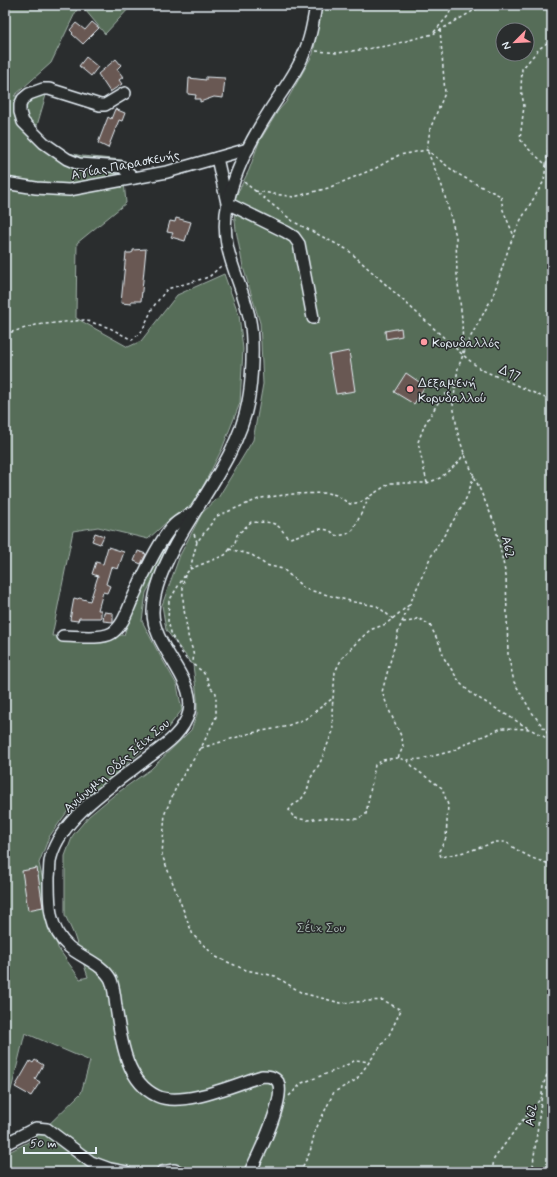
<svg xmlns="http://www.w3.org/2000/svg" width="557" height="1177" viewBox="0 0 557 1177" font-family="Mynerve,sans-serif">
	<rect width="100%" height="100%" fill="#2a2d2e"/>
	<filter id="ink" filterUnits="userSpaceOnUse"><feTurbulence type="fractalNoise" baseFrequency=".025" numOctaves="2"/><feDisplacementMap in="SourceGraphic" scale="8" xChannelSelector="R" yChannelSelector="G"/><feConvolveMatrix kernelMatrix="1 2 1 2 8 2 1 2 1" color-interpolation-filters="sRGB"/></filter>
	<g filter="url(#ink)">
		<g fill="#576d58" stroke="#a0afa8" fill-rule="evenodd">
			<path d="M5,5H79L51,63L14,96L46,95L36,129L60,151L82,156L122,160L126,203L77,243L76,318L128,347L141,341L177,295L224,274L239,315L243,349L240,403L222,449L193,506L169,520L148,539L98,527L73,531L52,636L124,635L138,592L178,521L182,522L146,593L142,621L157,650L177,685L182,710L167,729L101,786L67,812L49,837L39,863L58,948L80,979L88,977L74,935L65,915V856L73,835L89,816L113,796L151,769L191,730L197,714V698L193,665L166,630L162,605L180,555L202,513L218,498L253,440L263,384L260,323L243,267L236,230L233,202L249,170L259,142L278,111L286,102L313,54L322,5H552V1172H5V1154L34,1139L81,1093L90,1061L25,1033L5,1115ZM503,30H527V54H503Z"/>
			<path d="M81,5H132L105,34Z"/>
		</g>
		<g fill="#695852" stroke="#e8f1f8">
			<path d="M92,22L99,28L83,44L72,34L73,33L70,30L76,23L85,30Z"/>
			<path d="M86,57L98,67L91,76L79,66Z"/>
			<path d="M116,59L121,65L117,69L123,77L119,80L122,84L110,92L98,74Z"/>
			<path d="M206,77L225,78L223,98L214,97L200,102V99H195L196,95L188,94L189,78L206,80Z"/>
			<path d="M115,109L125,113L122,121L119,120L108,148L98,143L108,117L111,119Z"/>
			<path d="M176,218L191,222L185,241L171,237L173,233L167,232L170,221L175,222Z"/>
			<path d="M146,249L141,301H131V304L121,303L126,253H131L133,252V250Z"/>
			<path d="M401,328L402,336L386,339L385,331Z"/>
			<path d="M349,351L355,391L336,394L329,355Z"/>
			<path d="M406,373L425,386L414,404L394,392Z"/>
			<path d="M95,533L104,536L100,544L92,541Z"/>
			<path d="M108,547L124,552L118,569L111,567L106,584L110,586L107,593L103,592L98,610H101V618H79L78,621L70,620L74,598L78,599L79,598L90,601L98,576L92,574L96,562L103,564Z"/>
			<path d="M138,551L146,554L141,564L134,561Z"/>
			<path d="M104,612L113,613V622L103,621Z"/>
			<path d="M37,868L43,907L28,910L22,871Z"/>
			<path d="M35,1060L43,1065L35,1079L40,1082L31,1096L15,1087L30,1061L33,1063Z"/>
		</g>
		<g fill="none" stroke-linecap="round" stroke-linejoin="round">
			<defs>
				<g id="minor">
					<path d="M125,93L105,105H100L49,89H43L29,94L23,99L20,105V112L23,122L44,143L67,159L79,164L122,167L134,178"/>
					<path d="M217,158L227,203L286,232L294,237L299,244L313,318"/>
					<path d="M5,183L36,188L69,190L167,172L248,149"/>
					<path d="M63,636C76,636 101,640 112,633C123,626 127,611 132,600C140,581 162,534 176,523C181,519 187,516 192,513"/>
					<path d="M5,1144L36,1128L47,1129L91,1162L110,1169L126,1172"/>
					<path d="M162,1172L174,1170L180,1172"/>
					<path d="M250,1172C258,1156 286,1098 278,1082C274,1076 268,1076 262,1076C236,1084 183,1108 157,1096C125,1081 121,1038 116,1007C115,998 114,988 111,980C103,964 82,958 69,947C48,929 49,902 49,877C50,871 49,863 51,857C61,817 117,782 149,757C165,745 184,732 189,712C196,677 152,647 153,611C154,588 164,567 174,547C198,502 239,453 248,402C252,381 254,341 250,321C242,278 217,250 228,202C235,169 252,138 270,110C281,93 294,76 302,58C310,41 313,23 316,5"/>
				</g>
			</defs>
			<use href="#minor" stroke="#e8f1f8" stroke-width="14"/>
			<g stroke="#e8f1f8" stroke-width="1.5" stroke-dasharray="3 3" stroke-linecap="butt">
				<path d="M440,29L445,93L430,129L427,150L442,186L456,236L457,275L462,319L463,353"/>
				<path d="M434,32L448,16L453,5"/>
				<path d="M552,39L539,49L522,69L521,89L524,106L520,139C527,149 537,156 546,165L544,181L519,223L509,247L493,296L470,338L463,355L458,368L453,404L458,434L464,453L495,524L506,576L508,654L514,682L531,711L552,739"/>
				<path d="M316,51L338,53L387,46L433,34L478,8L487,5"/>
				<path d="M546,165L550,136V90L552,85"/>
				<path d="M244,182L294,222L348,250L463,355L480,369L552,401"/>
				<path d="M255,191L294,197L328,188L376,168L399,155L427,150L456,173L478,185L501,196L503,210L514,236"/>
				<path d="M5,334L36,325L84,320L110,328L132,340L142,331L153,307L167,289L209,277L222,265"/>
				<path d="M427,483L418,442L425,424L441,398L455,386"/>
				<path d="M194,534L197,542"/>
				<path d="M229,549L252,555L266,565L283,569L305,589L354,602L377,606L393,619"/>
				<path d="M190,569L225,555L235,543L237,535L251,522C269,523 276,519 286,536L290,538L320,529L329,530L337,536L347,534L353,530L369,498"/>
				<path d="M185,575C180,594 185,615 188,634C188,640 192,646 193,652C194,656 193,660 193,664"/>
				<path d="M409,605L386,624L370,630L356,643L342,658L335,672L332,711L333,731L320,763L310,779L307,791L300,801L293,805L289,810L294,818L307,820L322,818L357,819L366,814L375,765L383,760L396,758L407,760L421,759L453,751L467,743L502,728L530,729L552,741"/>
				<path d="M403,622L413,621L418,618L430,625L440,645L444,658L461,684L472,694L528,728"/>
				<path d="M201,748L251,733L284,727L305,719L333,698"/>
				<path d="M398,758L403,747L402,738L389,710L382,692L399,629L430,558L463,505L468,494L474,475"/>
				<path d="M407,760L415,769L442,788L448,805L446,838L439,851L441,857L469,851L496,842H506L517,850L532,858L552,865"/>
				<path d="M289,1096L302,1083L339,1069L356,1060L369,1062"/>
				<path d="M300,1172L310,1152L315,1131L334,1092L356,1080L389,1035L401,1010L383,1000L341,1003L302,993L275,976L246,970L216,957L193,935L162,855L165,813L178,783L201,748L216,717V693L210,687L207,678L203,672L187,660L180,650L172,636L168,621L169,601L185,575L190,569L197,542L217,516L261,498L293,494L327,493L336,495L350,504L361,502L390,483H427L440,478L459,462L464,453"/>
				<path d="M492,1172L494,1159L518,1126L542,1097"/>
				<path d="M536,1172L533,1164L543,1086L552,1060"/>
			</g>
			<use href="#minor" stroke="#2a2d2e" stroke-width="11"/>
		</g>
	</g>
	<g fill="#ff9aa2" stroke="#2a2d2e" stroke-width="1.5">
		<circle cx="424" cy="342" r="4"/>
		<circle cx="410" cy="389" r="4"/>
	</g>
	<g text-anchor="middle" stroke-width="3" stroke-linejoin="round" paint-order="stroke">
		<g font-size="13" fill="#e8f1f8" stroke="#2a2d2e">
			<text transform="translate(125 164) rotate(-11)" y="5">Αγίας Παρασκευής</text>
			<text transform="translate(510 372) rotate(24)" y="5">Δ17</text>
			<text transform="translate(509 547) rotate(78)" y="5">Α62</text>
			<text transform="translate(116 765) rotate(-41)" y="5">Ανώνυμη Οδός Σέιχ Σου</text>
			<text transform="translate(530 1115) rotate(-83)" y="5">Α62</text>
		</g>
		<g font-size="13" fill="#e8f1f8" stroke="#2a2d2e" text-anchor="start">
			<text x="432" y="347">Κορυδαλλός</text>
			<text x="418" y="387">Δεξαμενή<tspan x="418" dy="15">Κορυδαλλού</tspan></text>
		</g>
		<g font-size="13" fill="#a7b6b0" stroke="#2a2d2e">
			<text x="321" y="932">Σέιχ Σου</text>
		</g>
	</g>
	<rect width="557" height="1177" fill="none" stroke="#2a2d2e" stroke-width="20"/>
	<rect x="10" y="10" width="537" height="1157" fill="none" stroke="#e8f1f8" stroke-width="1.5" filter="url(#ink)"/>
	<g transform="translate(515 42) rotate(246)"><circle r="19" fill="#2a2d2e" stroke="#767b7f"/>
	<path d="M0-3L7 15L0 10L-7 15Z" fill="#ff9aa2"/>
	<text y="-6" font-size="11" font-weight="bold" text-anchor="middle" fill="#e8f1f8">N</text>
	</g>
	<path d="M24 1147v6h72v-6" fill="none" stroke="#e8f1f8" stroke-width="2"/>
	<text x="30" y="1147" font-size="12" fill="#e8f1f8" stroke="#2a2d2e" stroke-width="3" paint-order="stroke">50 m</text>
</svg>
